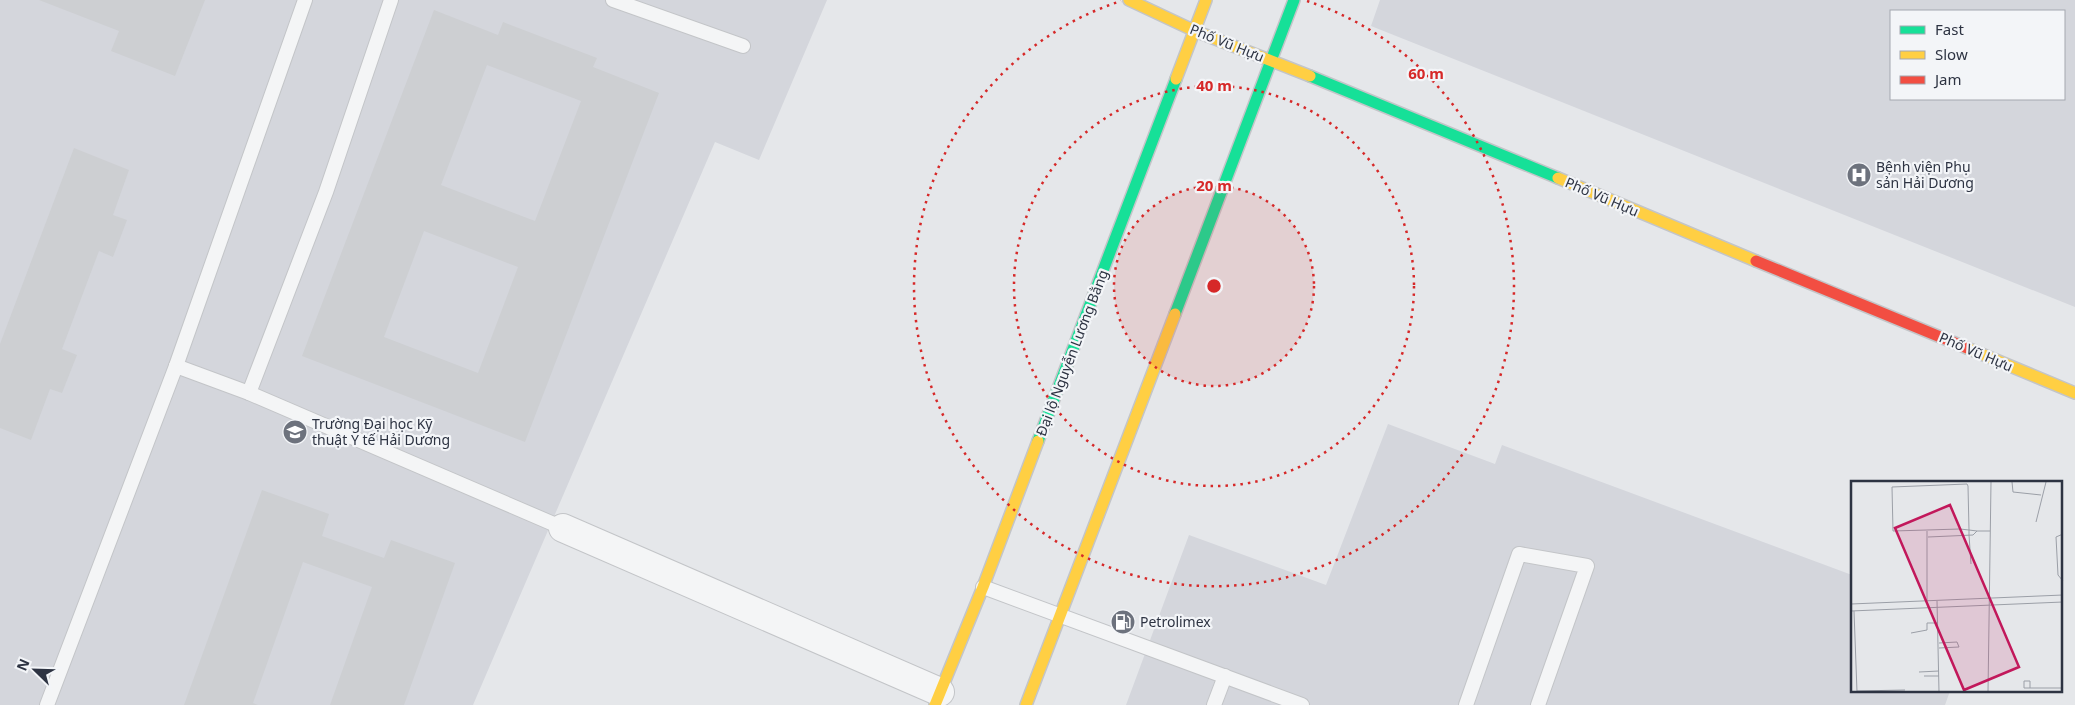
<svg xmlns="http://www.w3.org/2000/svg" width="2075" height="705" viewBox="0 0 2075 705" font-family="'Noto Sans',sans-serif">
	<rect width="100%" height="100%" fill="#e5e7ea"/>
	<g fill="#d4d6dc" fill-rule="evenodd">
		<path d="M0,0H827L759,160L715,142L473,705H0Z"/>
		<path d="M1380,0H2075V307L1371,26ZM1891,11H2064V99H1891Z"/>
		<path d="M1388,424L1495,464L1502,445L1852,575V691H1950L1945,705H1126L1189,535L1326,585Z"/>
	</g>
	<g fill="#cdcfd2" fill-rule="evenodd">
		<path d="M39,0H205L175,76L111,51L119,31Z"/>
		<path d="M434,10L498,35L503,22L597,58L593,67L659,93L525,442L302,356ZM487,65L581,101L535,221L441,185ZM424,231L518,267L478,373L384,337Z"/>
		<path d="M74,148L129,170L113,215L127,220L113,257L99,251L62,349L77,355L62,393L50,389L31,440L0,428V344Z"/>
		<path d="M262,490L329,514L322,536L384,558L391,540L455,563L404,705H330L372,587L303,562L253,703L258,705H184Z"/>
	</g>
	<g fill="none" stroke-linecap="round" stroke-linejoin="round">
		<defs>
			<g id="lane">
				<path d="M613,0L743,46"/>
				<path d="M176,366L249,393L563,528"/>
				<path d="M249,393L326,192L391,0"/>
				<path d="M983,587L1302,705"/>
				<path d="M47,705L176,366L305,0"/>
				<path d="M1214,705L1225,676"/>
				<path d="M1466,705L1519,554L1587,566L1538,705"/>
			</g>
			<path id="street" d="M563,528L940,692"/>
			<g id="fast">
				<path d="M1310,76L1558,178"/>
				<path d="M1175,314L1294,0"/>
				<path d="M1038,441L1176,79"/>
			</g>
			<g id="slow">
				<path d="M1129,0L1195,31L1310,76"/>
				<path d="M1176,79L1206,0"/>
				<path d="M1558,178L1756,261"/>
				<path d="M1967,348L2075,393"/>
				<path d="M935,705L983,587L1038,441"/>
				<path d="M1026,705L1175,314"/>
			</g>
			<path id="jam" d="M1756,261L1967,348"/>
		</defs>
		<use href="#lane" stroke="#c3c5c8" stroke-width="16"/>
		<use href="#street" stroke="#c3c5c8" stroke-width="30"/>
		<use href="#fast" stroke="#c3c5c8" stroke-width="14"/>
		<use href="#slow" stroke="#c3c5c8" stroke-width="14"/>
		<use href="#jam" stroke="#c3c5c8" stroke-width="14"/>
		<use href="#lane" stroke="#f4f5f6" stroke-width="14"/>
		<use href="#street" stroke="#f4f5f6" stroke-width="28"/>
		<use href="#fast" stroke="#16e098" stroke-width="11"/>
		<use href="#slow" stroke="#ffcf43" stroke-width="11"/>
		<use href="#jam" stroke="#f24e42" stroke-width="11"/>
	</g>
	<circle cx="1214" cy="286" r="100" fill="#d62828" fill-opacity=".12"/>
	<g fill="none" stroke="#d62828" stroke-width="2.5" stroke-dasharray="2.5 5">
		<circle cx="1214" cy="286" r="100"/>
		<circle cx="1214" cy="286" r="200"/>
		<path d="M1307 1A300 300 0 1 1 1121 1"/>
	</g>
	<defs>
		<symbol id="hospital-disc" viewBox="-11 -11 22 22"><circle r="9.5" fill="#6d727d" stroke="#f3f5f8"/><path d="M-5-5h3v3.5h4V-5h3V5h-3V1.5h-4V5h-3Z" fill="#fff"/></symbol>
		<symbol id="university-disc" viewBox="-11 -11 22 22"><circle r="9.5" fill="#6d727d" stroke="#f3f5f8"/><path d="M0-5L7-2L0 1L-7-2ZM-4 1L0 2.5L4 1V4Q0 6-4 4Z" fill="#fff"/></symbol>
		<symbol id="fuel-disc" viewBox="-11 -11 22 22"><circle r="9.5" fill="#6d727d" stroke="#f3f5f8"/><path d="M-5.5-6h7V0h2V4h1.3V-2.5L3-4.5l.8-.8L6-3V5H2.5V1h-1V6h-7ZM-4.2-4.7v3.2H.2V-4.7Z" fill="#fff"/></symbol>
	</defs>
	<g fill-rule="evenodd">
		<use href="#hospital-disc" x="1845" y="161" width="28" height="28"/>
		<use href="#university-disc" x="281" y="418" width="28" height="28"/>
		<use href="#fuel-disc" x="1109" y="608" width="28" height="28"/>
	</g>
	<g text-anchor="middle" stroke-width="4.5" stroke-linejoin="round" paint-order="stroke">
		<g font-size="14" fill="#2d3342" stroke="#f3f5f8">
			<text transform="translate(1227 43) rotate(22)" y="5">Phố Vũ Hựu</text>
			<text transform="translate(1602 197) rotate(23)" y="5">Phố Vũ Hựu</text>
			<text transform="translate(1976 352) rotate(23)" y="5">Phố Vũ Hựu</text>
			<text transform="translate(1072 353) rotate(-69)" y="5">Đại lộ Nguyễn Lương Bằng</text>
		</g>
		<g font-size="14" fill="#2d3342" stroke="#f3f5f8" text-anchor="start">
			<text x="1876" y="172">Bệnh viện Phụ<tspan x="1876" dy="16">sản Hải Dương</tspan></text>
			<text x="312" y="429">Trường Đại học Kỹ<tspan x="312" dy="16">thuật Y tế Hải Dương</tspan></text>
			<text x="1140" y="627">Petrolimex</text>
		</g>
	</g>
	<g transform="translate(1851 481)">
		<rect width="211" height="211" fill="#e5e7ea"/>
		<path fill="none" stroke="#9b9fa7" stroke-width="1" d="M161,1L162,11L190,14M185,41L195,1M212,53L205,56L207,94L212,100M77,56L122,54L126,50M120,83L118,54V49L117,5L116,3L41,6L42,50L109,48L118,49L126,50H139M76,120V50M86,120L88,211M0,123L212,114M0,130L212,121M3,130L6,211M60,152L76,149V142H87M88,162L106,161L108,166L88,167M68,191L88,190M73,195H88M179,207V200H173V207H212M6,210L54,209M137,211L140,1"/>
		<path fill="#c2185b" fill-opacity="0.15" stroke="#c2185b" stroke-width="2.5" d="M99,24L168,186L113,209L44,47Z"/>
		<rect width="211" height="211" fill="none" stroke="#2d3342" stroke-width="2.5"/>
	</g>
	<circle cx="1214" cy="286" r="8" fill="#d62828" stroke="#f3f5f8" stroke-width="2.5"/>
	<g font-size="15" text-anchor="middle" font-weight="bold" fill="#d62828" stroke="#f3f5f8" stroke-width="4.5" stroke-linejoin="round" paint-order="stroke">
		<text x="1426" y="79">60 m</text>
		<text x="1214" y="91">40 m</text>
		<text x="1214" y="191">20 m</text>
	</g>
	<rect x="1890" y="10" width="175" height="90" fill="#f3f5f8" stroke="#a4a7af"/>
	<rect x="1900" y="26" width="25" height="8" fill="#16e098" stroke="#a4a7af"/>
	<text x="1935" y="35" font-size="15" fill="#2d3342">Fast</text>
	<rect x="1900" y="51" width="25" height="8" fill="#ffcf43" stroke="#a4a7af"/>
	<text x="1935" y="60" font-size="15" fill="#2d3342">Slow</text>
	<rect x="1900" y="76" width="25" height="8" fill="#f24e42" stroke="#a4a7af"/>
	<text x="1935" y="85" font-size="15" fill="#2d3342">Jam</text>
	<g transform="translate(35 670) rotate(293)" stroke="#f3f5f8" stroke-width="4" paint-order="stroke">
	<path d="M0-4L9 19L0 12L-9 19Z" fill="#2d3342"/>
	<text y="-8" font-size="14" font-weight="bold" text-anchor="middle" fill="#2d3342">N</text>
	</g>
</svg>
